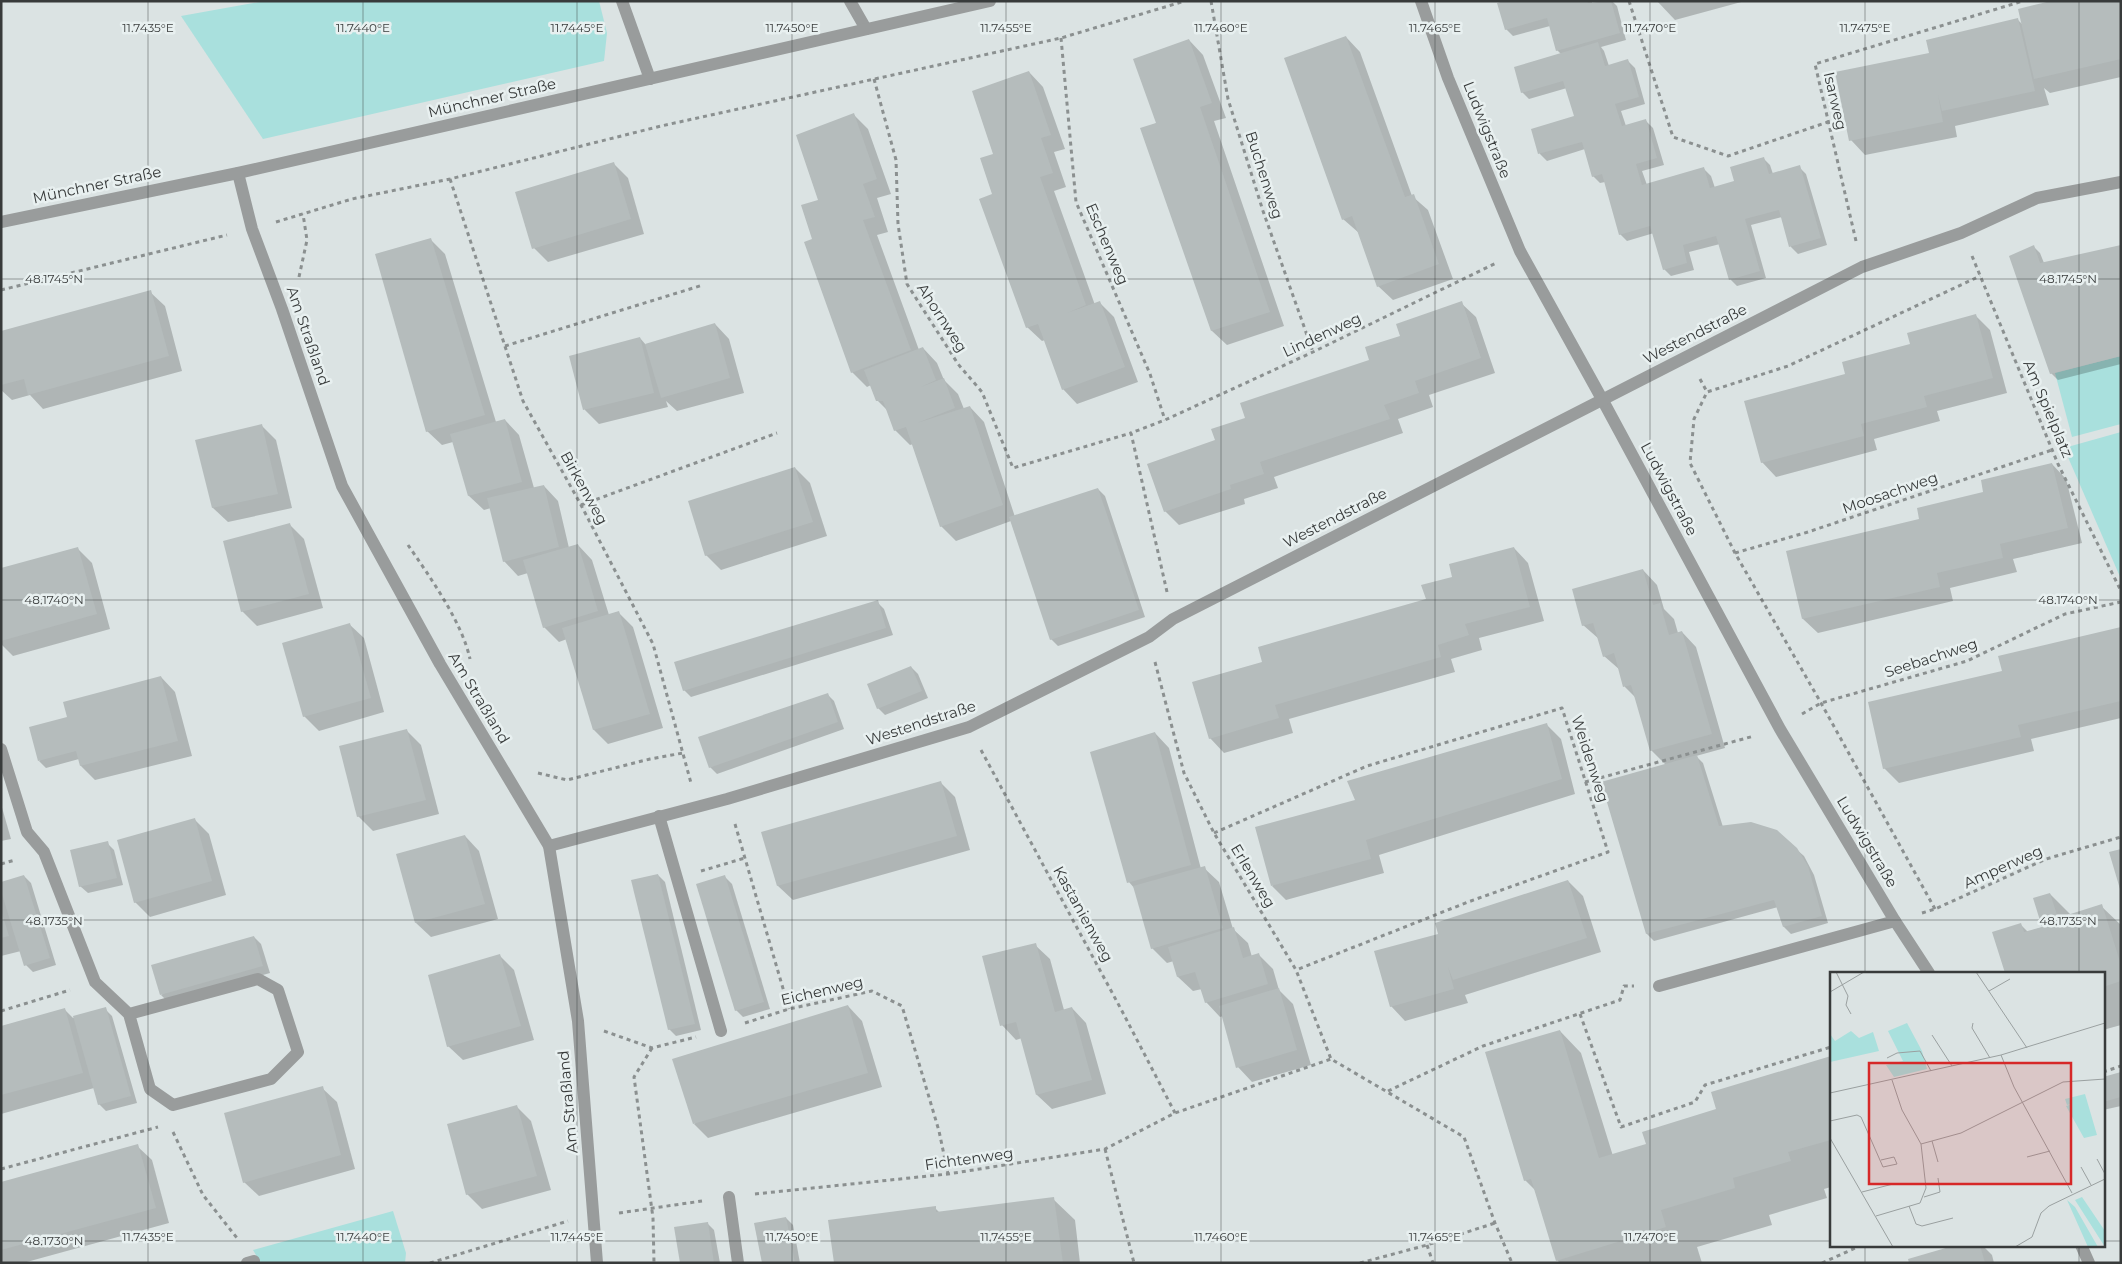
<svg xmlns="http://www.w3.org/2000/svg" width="2122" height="1264" viewBox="0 0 2122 1264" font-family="Montserrat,sans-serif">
	<rect width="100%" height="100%" fill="#dbe3e3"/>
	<g fill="#a9e0dd">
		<path d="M265,1H599L607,33L604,61L263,139L181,16Z"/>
		<path d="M2121,356V424L2072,437L2055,373Z"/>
		<path d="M2121,432V579L2064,448Z"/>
		<path d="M393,1211L406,1253L405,1263H261L253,1250Z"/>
	</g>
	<g fill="#0003">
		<path d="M1509,1H1592V3L1612,1L1617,6L1626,40L1601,47L1604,51L1609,66L1628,61L1635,68L1645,104L1621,111L1626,126L1646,121L1653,128L1664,165L1642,171L1647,185L1704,169L1711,176L1715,188L1736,182L1763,158L1770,165L1773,174L1799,167L1806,174L1827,245L1798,254L1791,247L1782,217L1751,225L1766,278L1737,286L1730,279L1720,244L1689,252L1694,270L1671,276L1664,269L1654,233L1627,241L1620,234L1605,182L1600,183L1593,176L1585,149L1547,161L1540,154L1532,130L1575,117L1567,88L1529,99L1522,92L1561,54L1557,50L1550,26L1513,36L1506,29Z"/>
		<path d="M1657,1H1745L1675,20Z"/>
		<path d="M2121,1V77L2050,93L2044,88L2049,105L1955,126L1957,137L1865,155L1851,140L1931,54L2018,20L2023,25Z"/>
		<path d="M1346,37L1360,52L1412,196L1428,210L1453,279L1393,300L1378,286L1359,233L1343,219Z"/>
		<path d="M1189,40L1203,55L1226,118L1214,121L1284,326L1227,345L1212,331L1142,129L1157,123Z"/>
		<path d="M1029,72L1043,87L1065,149L1054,152L1066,187L1054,191L1095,305L1100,303L1114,317L1138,382L1077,404L1063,389L1045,340L1042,341L1027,327L993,195L995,155Z"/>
		<path d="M854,115L868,129L891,194L877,198L888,232L877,235L919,350L923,348L937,363L944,380L958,394L964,409L970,407L984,422L1015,517L1098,489L1105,496L1145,617L1058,646L1051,639L1011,521L956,541L941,526L913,444L910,445L895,430L888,411L877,400L871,385L867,387L852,372L814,240L820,201Z"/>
		<path d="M614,164L628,178L644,234L548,262L534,248Z"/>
		<path d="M430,239L445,254L496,422L505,420L519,435L534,488L544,486L558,501L569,548L578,545L592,560L609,615L618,612L633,627L663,728L608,744L594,730L567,639L559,642L544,627L528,573L518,576L504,561L491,508L484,510L469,496L453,442L442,445L427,431Z"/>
		<path d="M2033,246L2040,253L2044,263L2121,246V364L2058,380L2051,373Z"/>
		<path d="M150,292L165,306L182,371L43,409L30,395L12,400L1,390V332Z"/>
		<path d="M1461,303L1476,317L1495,373L1429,395L1433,407L1398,419L1403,433L1274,477L1278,488L1244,499L1245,504L1179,525L1165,511L1217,441L1247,419L1371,360L1401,337Z"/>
		<path d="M1976,316L1990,330L2007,393L1937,411L1940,421L1874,439L1877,450L1776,477L1762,462L1847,375Z"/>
		<path d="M715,324L729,339L744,393L677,411L666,401L668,407L599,424L585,410L571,357L640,338L646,345Z"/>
		<path d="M262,426L276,440L292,508L228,522L213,508L197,441Z"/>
		<path d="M2052,464L2066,479L2082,543L2013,559L2017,572L1950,588L1953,601L1818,633L1803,619L1788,552L1921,520Z"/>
		<path d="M795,468L810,483L827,536L721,570L706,555Z"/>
		<path d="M290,525L304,539L323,608L257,626L242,611Z"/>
		<path d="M77,548L92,563L110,629L13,656L1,644V570Z"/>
		<path d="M1514,548L1528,563L1544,621L1479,638L1482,650L1451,659L1455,672L1289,719L1293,733L1224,753L1210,738L1264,663L1427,600L1453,578Z"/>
		<path d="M1643,570L1657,585L1664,609L1674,619L1678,633L1682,632L1696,647L1725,748L1696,756L1703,763L1723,827L1796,849L1804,856L1814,875L1828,923L1791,934L1784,927L1778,907L1654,941L1647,934L1602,783L1666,765L1651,750L1636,698L1625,687L1620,670L1604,656L1599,639L1583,625Z"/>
		<path d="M877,602L884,609L893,635L691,697L684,690Z"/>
		<path d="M349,624L364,638L384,712L319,731L304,716Z"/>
		<path d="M2121,629V718L2031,739L2034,751L1899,783L1884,768L2003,672Z"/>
		<path d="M911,667L918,674L928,698L885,715L878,708Z"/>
		<path d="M161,677L175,692L192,756L95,780L81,766L79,759L46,768L39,761Z"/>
		<path d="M827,694L834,701L844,729L717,774L710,767Z"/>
		<path d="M1546,724L1561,739L1575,794L1379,855L1384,873L1286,900L1272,886L1357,800Z"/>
		<path d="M407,731L421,745L439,814L373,831L358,816Z"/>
		<path d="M1155,733L1169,748L1201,869L1204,868L1219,882L1233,929L1248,943L1252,957L1258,954L1273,969L1279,990L1293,1004L1311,1065L1252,1082L1238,1067L1223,1016L1220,1017L1206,1002L1202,989L1193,991L1178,977L1174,961L1167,963L1152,948L1135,889L1129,882Z"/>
		<path d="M940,782L955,797L970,850L793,900L778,886L763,833Z"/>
		<path d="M1,804L11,839L1,841Z"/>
		<path d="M195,820L209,834L226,895L150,917L135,902Z"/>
		<path d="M465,836L479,851L498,919L431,937L416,923L398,855Z"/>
		<path d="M107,843L114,850L123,885L88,893L80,886Z"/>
		<path d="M658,875L665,882L701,1030L676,1036L669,1029Z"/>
		<path d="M24,876L31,883L56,965L33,972L26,965L21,951L1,956V884Z"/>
		<path d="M725,877L732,884L770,1009L743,1017L736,1010Z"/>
		<path d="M1568,881L1583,896L1601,952L1465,995L1468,1003L1405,1021L1391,1006L1440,935Z"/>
		<path d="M2050,894L2071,915L2101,906L2121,925V1025L2103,1030V973H2006L2020,924L2028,932L2043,927Z"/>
		<path d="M254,937L261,944L270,973L168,1002L161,995Z"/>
		<path d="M1035,945L1050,959L1064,1010L1072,1008L1086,1023L1106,1094L1052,1109L1037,1095L1022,1038L1016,1040L1002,1025Z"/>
		<path d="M500,956L514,970L534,1040L463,1060L448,1046Z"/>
		<path d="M848,1006L862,1021L882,1087L708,1138L694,1124Z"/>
		<path d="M105,1009L112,1016L137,1103L106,1111L99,1104L94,1088L1,1114V1027L65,1010L73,1018Z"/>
		<path d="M1560,1031L1581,1053L1613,1156L1648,1145L1831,1057V1187L1824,1189L1827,1198L1769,1215L1772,1225L1697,1247L1702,1263H1560L1557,1260L1536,1191L1525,1180Z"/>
		<path d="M2121,1073V1106L2103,1110V1078Z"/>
		<path d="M322,1088L337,1102L355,1169L259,1196L244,1182Z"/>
		<path d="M516,1106L531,1121L551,1190L482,1209L467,1194Z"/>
		<path d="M137,1146L152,1160L169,1223L23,1263H1V1183Z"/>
		<path d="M1053,1199L1075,1220L1080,1263H835L935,1208L940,1213Z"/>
		<path d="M786,1218L793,1225L800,1263H763Z"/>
		<path d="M707,1223L714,1230L720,1263H682Z"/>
		<path d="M1960,1245H1982L1992,1255L1994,1263H1910Z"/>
	</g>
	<g fill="#b5bcbc">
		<path d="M1504,1H1587L1588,3L1611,1L1620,33L1556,51L1547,18L1505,30L1497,3Z"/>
		<path d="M2051,1H2121V59L2034,79L2018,9Z"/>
		<path d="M2018,18L2035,91L1942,111L1938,95L1943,122L1849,141L1835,72L1929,53L1926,40Z"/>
		<path d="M1346,36L1405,197L1414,194L1439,264L1377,287L1352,216L1342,220L1284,58Z"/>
		<path d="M1189,39L1212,103L1200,107L1270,312L1211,331L1140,128L1156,123L1133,59Z"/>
		<path d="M1598,42L1605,66L1628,59L1639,97L1615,104L1622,126L1646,119L1657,158L1636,164L1642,185L1704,167L1710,188L1734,181L1730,167L1764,157L1769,174L1800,165L1821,238L1789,247L1779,210L1745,219L1760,271L1729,280L1716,236L1683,245L1687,263L1663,270L1650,226L1619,235L1602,174L1592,177L1582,142L1538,154L1531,129L1574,116L1563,81L1521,93L1514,67Z"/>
		<path d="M1029,71L1051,135L1041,138L1053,173L1040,177L1086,305L1067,313L1100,301L1125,367L1062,390L1038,324L1026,328L979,199L992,194L980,158L993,154L972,91Z"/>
		<path d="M854,113L877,179L863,184L875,217L863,220L911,350L851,373L804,242L812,239L801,205L818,200L796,135Z"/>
		<path d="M614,162L631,219L532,249L515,192Z"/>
		<path d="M431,238L485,415L426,432L375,254Z"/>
		<path d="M2034,245L2040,263L2121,245V356L2050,374L2009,256Z"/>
		<path d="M151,290L169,356L28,395L24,379L1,385V331Z"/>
		<path d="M1462,301L1481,358L1415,381L1419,393L1384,405L1390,419L1260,462L1264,474L1230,485L1231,489L1164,512L1147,464L1215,440L1211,429L1245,418L1240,403L1369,360L1365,347L1400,336L1396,324Z"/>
		<path d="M1976,314L1993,378L1924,396L1927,407L1861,424L1864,436L1761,463L1744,401L1845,374L1842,362L1910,344L1907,333Z"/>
		<path d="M715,323L730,378L661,398L645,344Z"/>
		<path d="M640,337L654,393L583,410L569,356Z"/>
		<path d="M923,347L936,380L921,387L944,378L955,408L917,423L970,406L1003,505L940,527L906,427L894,431L883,401H876L864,370Z"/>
		<path d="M505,419L522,482L468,496L450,434Z"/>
		<path d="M262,424L278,494L212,508L195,440Z"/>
		<path d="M2052,463L2068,528L2000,544L2003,558L1937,573L1940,587L1802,619L1786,551L1919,519L1917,508L1983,492L1981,480Z"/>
		<path d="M795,467L813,522L705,556L688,501Z"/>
		<path d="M544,485L559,547L503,562L487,498Z"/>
		<path d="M1098,488L1139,610L1050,640L1009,517Z"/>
		<path d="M290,523L309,594L241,612L223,541Z"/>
		<path d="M578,544L598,611L543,628L523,560Z"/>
		<path d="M78,547L97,614L1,641V568Z"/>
		<path d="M1514,547L1530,607L1465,624L1469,635L1438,645L1441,657L1275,705L1279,718L1209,739L1192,682L1262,662L1258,647L1426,599L1421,585L1452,577L1449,564Z"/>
		<path d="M1643,569L1653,605L1660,603L1669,635L1682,631L1712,734L1650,751L1631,685L1623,687L1614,653L1603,657L1593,623L1582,626L1572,589Z"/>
		<path d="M878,600L886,628L683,691L674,662Z"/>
		<path d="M619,611L650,714L593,730L562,628Z"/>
		<path d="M350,623L371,698L303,717L282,643Z"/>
		<path d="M2121,627V701L2018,725L2021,737L1883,769L1868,702L2002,671L1998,656Z"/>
		<path d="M911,666L922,691L877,709L867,684Z"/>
		<path d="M161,676L178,741L80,766L76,751L38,761L29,727L67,717L63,702Z"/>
		<path d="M828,693L838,722L709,768L698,737Z"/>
		<path d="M1547,723L1562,779L1366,840L1371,859L1271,886L1255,827L1355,800L1347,781Z"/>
		<path d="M407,729L426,800L357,817L339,746Z"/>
		<path d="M1155,732L1191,865L1127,883L1090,752Z"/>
		<path d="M1697,755L1719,826L1751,822L1777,830L1797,848L1808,866L1822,916L1783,927L1774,900L1646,934L1601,782Z"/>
		<path d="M941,781L957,836L777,886L761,832Z"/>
		<path d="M195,818L212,881L134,903L117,840Z"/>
		<path d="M465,835L485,904L415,923L396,854Z"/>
		<path d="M108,841L117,878L79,887L70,850Z"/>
		<path d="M2121,849V889H2120L2109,852Z"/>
		<path d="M1205,866L1223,928L1151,949L1133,886Z"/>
		<path d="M658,874L695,1024L668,1030L631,880Z"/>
		<path d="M24,875L50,958L24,966L1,891V882Z"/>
		<path d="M725,875L764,1002L735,1011L696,884Z"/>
		<path d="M1568,880L1587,938L1453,980L1448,967L1454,989L1390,1007L1374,951L1438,934L1435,923Z"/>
		<path d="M2050,893L2058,918L2102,904L2121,965V981L2103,987V973H2005L1992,932L2021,923L2024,932L2042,927L2033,898Z"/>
		<path d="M1,910L9,936L1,938Z"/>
		<path d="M1234,927L1243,958L1259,953L1268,984L1205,1003L1195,972L1177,977L1168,947Z"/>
		<path d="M254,936L263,966L160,995L151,965Z"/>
		<path d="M1036,943L1055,1012L1072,1007L1092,1080L1036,1095L1016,1022L1000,1026L982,956Z"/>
		<path d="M500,954L521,1026L447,1047L428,975Z"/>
		<path d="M1279,988L1297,1050L1236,1068L1219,1006Z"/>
		<path d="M848,1005L868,1073L693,1124L672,1059Z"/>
		<path d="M106,1007L131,1096L98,1105L73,1016Z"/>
		<path d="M65,1008L83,1073L1,1095V1026Z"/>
		<path d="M1560,1030L1599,1158L1646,1144L1642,1132L1716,1109L1711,1092L1831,1056V1140L1788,1152L1791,1161L1733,1178L1735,1188L1661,1210L1666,1227L1556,1261L1531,1179L1524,1181L1485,1052Z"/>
		<path d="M2121,1072V1097L2103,1102V1077Z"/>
		<path d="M323,1086L341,1155L243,1183L224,1113Z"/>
		<path d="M517,1105L537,1176L466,1195L447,1124Z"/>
		<path d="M138,1144L156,1208L1,1250V1182Z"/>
		<path d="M1054,1197L1063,1263H834L828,1220L936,1206V1212Z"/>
		<path d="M786,1217L795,1263H762L754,1223Z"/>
		<path d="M708,1222L714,1263H680L674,1227Z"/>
		<path d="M1956,1245H1980L1985,1263H1909L1908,1259Z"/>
	</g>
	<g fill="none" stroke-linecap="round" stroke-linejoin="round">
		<g stroke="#8b9090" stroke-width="3" stroke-dasharray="4 4" stroke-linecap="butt">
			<path d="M1211,1L1228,99L1263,211L1313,352"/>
			<path d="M1629,1L1673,137L1728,156L1828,122"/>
			<path d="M1061,38L1076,202L1150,374L1165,420"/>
			<path d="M874,79L896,160L898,224L907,284L958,364L982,392L1013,468L1131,433"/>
			<path d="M450,179L523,401L581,505L653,644L691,783"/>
			<path d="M276,222L352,199L450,179L661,126L1061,38L1185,1"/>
			<path d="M1856,241L1815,64L2023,1"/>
			<path d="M1972,256L2058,464L2121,591"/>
			<path d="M299,277L307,240L303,214"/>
			<path d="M1,290L227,235"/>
			<path d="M505,346L703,285"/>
			<path d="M1700,379L1707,392"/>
			<path d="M581,505L777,433"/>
			<path d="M408,545C430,577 462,622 470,659"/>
			<path d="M1735,553L1808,532L2052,450"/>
			<path d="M1167,592L1131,433L1165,420L1313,352L1496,263"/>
			<path d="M1155,662L1184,773L1214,833L1296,970L1331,1059L1464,1137L1495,1223L1512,1263"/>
			<path d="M1802,714L1821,703L1967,661L2065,614L2121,602"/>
			<path d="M981,750L1122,1011L1175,1113"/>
			<path d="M538,773L567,780L650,759L683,753"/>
			<path d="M1585,782L1754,736"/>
			<path d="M735,824L789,1009"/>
			<path d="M1214,833L1367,766L1562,708L1608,852L1468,902L1296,970"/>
			<path d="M1,864L15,860"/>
			<path d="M701,871L745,858"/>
			<path d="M1935,909L1821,703L1735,553L1690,463L1694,419L1707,392L1788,366L1980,276"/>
			<path d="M1922,913L1935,909L2046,859L2121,837"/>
			<path d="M1,1011L70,990"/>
			<path d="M1580,1014L1621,1127L1695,1102L1705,1085L1831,1047"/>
			<path d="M745,1023L789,1009L872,991L902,1006L939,1131L948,1174"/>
			<path d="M604,1031L652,1048L696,1037"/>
			<path d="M652,1048L634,1077L653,1218L654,1263"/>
			<path d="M2103,1072L2121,1066"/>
			<path d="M1388,1091L1483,1046L1620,1000L1624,986H1634"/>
			<path d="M173,1132L203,1195L237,1238"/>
			<path d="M1105,1149L1134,1263"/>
			<path d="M1,1169L158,1127"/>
			<path d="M755,1194L948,1174L1105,1149L1175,1113L1331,1059"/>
			<path d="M619,1213L702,1201"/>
			<path d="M1427,1245L1433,1263"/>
			<path d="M430,1263L568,1221"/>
			<path d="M1360,1263L1427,1245L1495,1223"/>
			<path d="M1822,1263L1862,1245"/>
		</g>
		<g stroke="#999c9c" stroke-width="12">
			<path d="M622,1L650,79"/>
			<path d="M850,1L866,29"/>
			<path d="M1421,1L1448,78L1520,251L1602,399L1780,729L1895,921L1929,973"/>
			<path d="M238,173L252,229L282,309L342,486L440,664L549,846L578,1021L597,1263"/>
			<path d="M1,222L238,173L990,1"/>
			<path d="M1,749L27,832L44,852L95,982L129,1014L150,1089L173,1105L271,1079L298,1052L278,990L258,979L129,1014"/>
			<path d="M659,816L721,1031"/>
			<path d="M549,846L727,799L969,727L1149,637L1173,619L1862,267L1961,233L2037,198L2121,182"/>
			<path d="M1659,986L1895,921"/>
			<path d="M729,1197L738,1263"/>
			<path d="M2081,1245L2089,1263"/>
			<path d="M247,1263L254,1261"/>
		</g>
	</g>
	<path fill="none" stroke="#383b3b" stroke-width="1" stroke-opacity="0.45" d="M148,1V1263M363,1V1263M577,1V1263M792,1V1263M1006,1V1263M1221,1V1263M1435,1V1263M1650,1V1263M1865,1V973M2079,1V973M1,279H2121M1,600H2121M1,920H2121M1,1241H1831M2103,1241H2121M1865,1245V1263M2079,1245V1263"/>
	<g text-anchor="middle" stroke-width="5" stroke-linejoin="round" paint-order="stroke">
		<g font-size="15" fill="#383b3b" stroke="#e8f0f0">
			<text transform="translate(492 98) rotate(-13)" y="5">Münchner Straße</text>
			<text transform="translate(1835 101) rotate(77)" y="5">Isarweg</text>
			<text transform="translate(1487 130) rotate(68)" y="5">Ludwigstraße</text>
			<text transform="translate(1264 175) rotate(72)" y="5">Buchenweg</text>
			<text transform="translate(97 185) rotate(-12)" y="5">Münchner Straße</text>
			<text transform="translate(1107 244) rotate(67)" y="5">Eschenweg</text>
			<text transform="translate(942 318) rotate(57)" y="5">Ahornweg</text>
			<text transform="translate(1695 334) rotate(-27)" y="5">Westendstraße</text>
			<text transform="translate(1322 335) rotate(-25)" y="5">Lindenweg</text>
			<text transform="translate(308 336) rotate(71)" y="5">Am Straßland</text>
			<text transform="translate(2048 409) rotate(67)" y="5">Am Spielplatz</text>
			<text transform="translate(584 488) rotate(61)" y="5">Birkenweg</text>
			<text transform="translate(1669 489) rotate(62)" y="5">Ludwigstraße</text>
			<text transform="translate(1890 493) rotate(-19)" y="5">Moosachweg</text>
			<text transform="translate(1335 518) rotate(-27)" y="5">Westendstraße</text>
			<text transform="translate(1931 658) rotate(-18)" y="5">Seebachweg</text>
			<text transform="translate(479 698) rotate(59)" y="5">Am Straßland</text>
			<text transform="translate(921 723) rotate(-18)" y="5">Westendstraße</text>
			<text transform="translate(1590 759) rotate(72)" y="5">Weidenweg</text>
			<text transform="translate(1867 842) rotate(59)" y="5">Ludwigstraße</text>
			<text transform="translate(2003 867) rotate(-24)" y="5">Amperweg</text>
			<text transform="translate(1253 876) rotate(59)" y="5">Erlenweg</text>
			<text transform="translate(1083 914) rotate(61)" y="5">Kastanienweg</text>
			<text transform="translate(822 991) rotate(-13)" y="5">Eichenweg</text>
			<text transform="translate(568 1102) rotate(-95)" y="5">Am Straßland</text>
			<text transform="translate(969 1159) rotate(-8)" y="5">Fichtenweg</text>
		</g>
	</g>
	<g transform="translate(1830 972)">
		<rect width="275" height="275" fill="#dbe3e3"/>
		<path d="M77,51L92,79L97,97L64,105L56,93L73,89L58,59ZM21,59L29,66L43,60L49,79L0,90V62L5,69ZM255,122L267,163L254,166L236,134L242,132L237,133L235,127ZM252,225L275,259V275L245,228ZM237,228L245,235L268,275H258Z" fill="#a9e0dd"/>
		<path fill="none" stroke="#9aa0a0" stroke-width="1" d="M6,0L18,24L16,33L21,42M146,0L197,76M159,19L180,7M0,20L34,0M143,51L142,56L160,86M102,63L122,94M171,83L184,115L242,221M57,86L67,81L90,79L101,99M0,121L171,83L275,51M0,149L27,143L31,145L53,195L67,192L64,185L51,188M0,166L63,275M102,169L108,190M91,172L131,161L233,110L275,107M197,185L220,179M267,187L275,202M251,195L261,213M32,220L63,212M94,225L110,220L108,206M79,234L86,252L92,254L123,246M46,244L90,231L96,216L91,172L72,138L62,108M185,275L202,265L211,241L219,234L275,207"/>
		<path fill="#d62828" fill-opacity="0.15" stroke="#d62828" stroke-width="2.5" d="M39,91H241V212H39Z"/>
		<rect width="275" height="275" fill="none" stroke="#383b3b" stroke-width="2.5"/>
	</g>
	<g font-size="12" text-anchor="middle" fill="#383b3b" stroke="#e8f0f0" stroke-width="5" stroke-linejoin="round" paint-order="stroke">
		<text x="148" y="32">11.7435°E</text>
		<text x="363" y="32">11.7440°E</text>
		<text x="577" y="32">11.7445°E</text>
		<text x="792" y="32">11.7450°E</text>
		<text x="1006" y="32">11.7455°E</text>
		<text x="1221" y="32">11.7460°E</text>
		<text x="1435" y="32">11.7465°E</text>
		<text x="1650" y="32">11.7470°E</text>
		<text x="1865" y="32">11.7475°E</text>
		<text x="54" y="283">48.1745°N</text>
		<text x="2068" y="283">48.1745°N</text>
		<text x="54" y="604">48.1740°N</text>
		<text x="2068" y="604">48.1740°N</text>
		<text x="54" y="925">48.1735°N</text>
		<text x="2068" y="925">48.1735°N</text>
		<text x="148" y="1241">11.7435°E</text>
		<text x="363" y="1241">11.7440°E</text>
		<text x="577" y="1241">11.7445°E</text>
		<text x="792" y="1241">11.7450°E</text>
		<text x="1006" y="1241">11.7455°E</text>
		<text x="1221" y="1241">11.7460°E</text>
		<text x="1435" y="1241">11.7465°E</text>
		<text x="1650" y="1241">11.7470°E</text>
		<text x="54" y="1245">48.1730°N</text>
	</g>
	<rect width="2122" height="1264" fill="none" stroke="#383b3b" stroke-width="5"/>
</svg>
